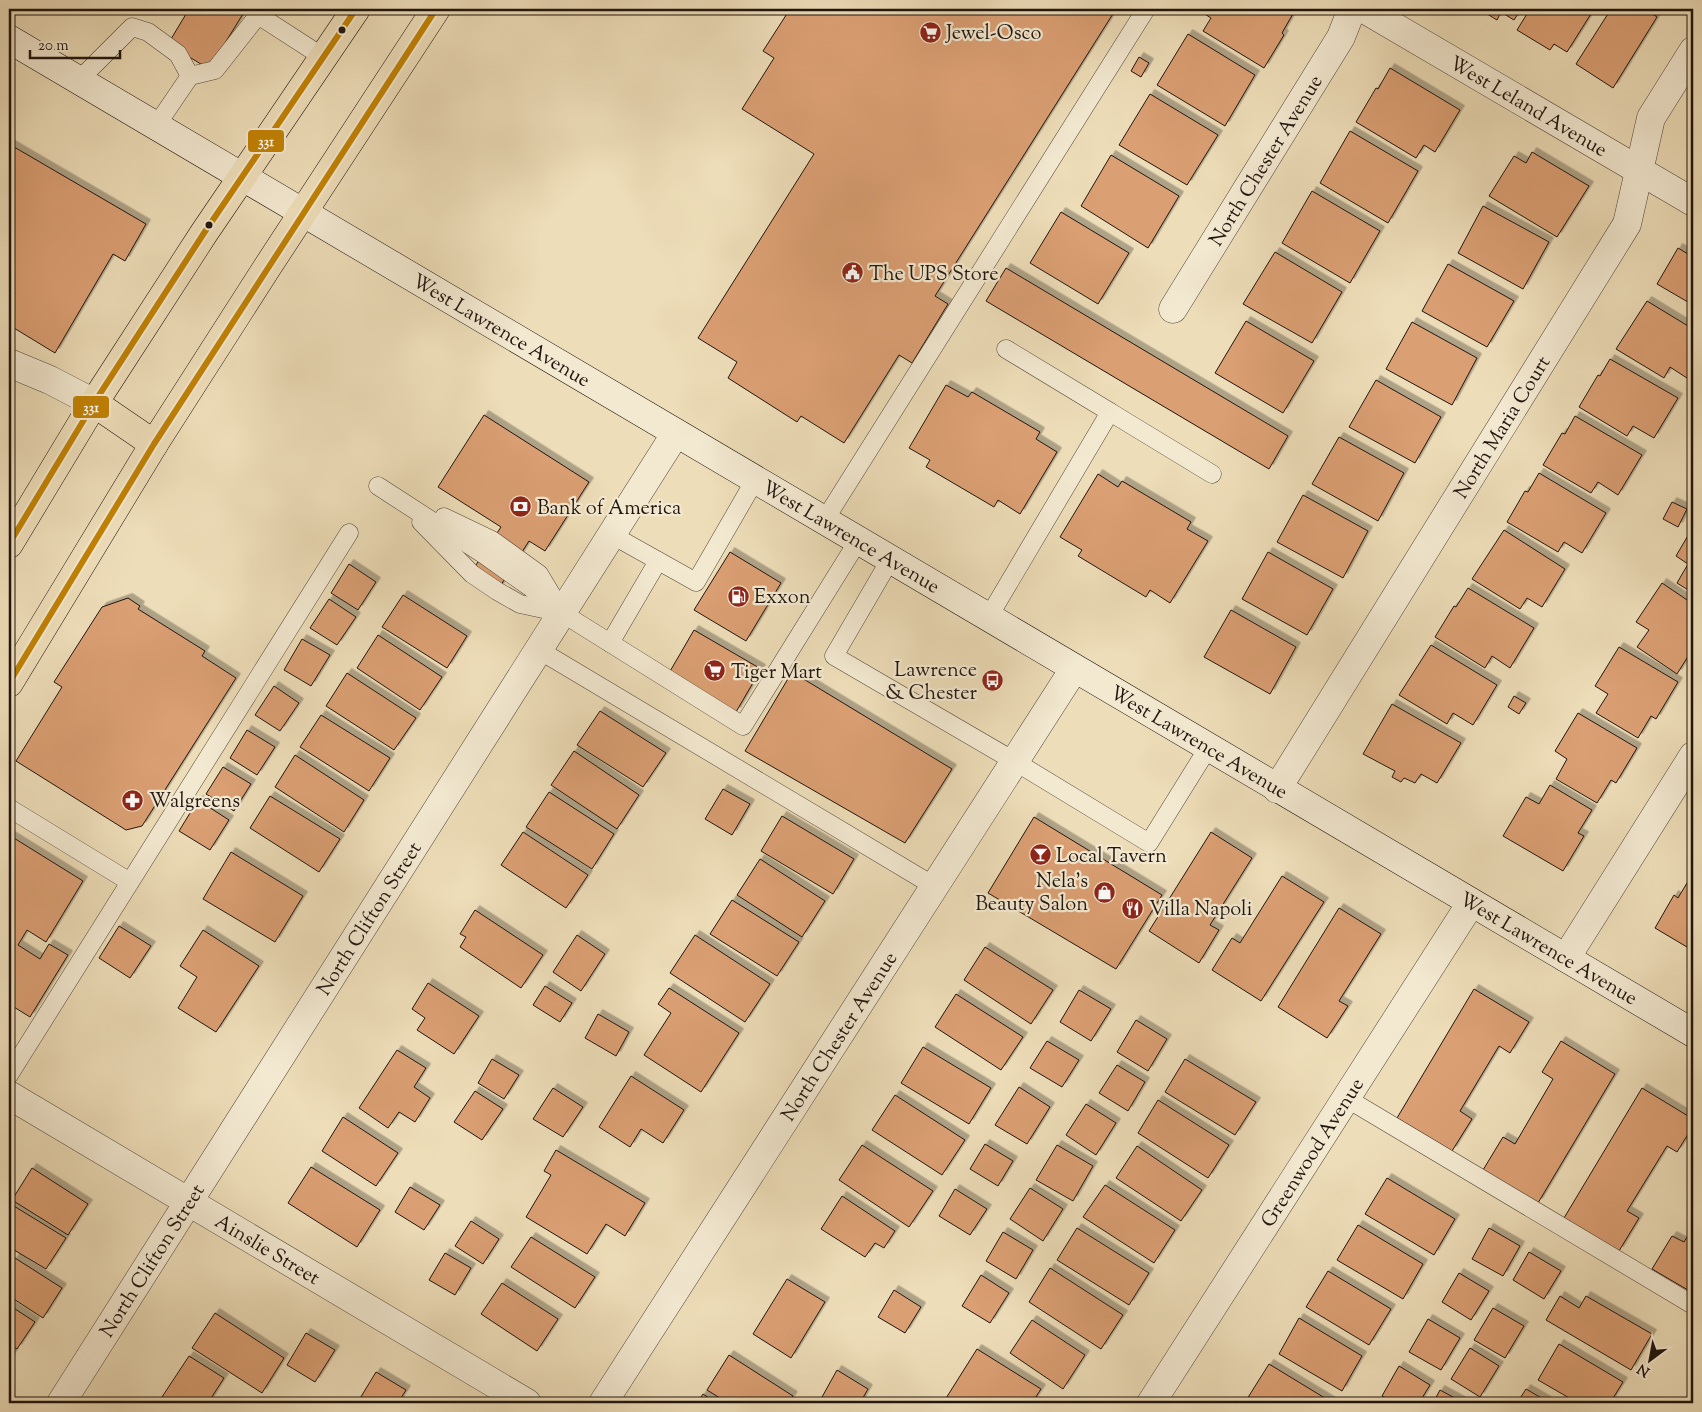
<svg xmlns="http://www.w3.org/2000/svg" width="1702" height="1412" viewBox="0 0 1702 1412" font-family="'Sorts Mill Goudy',serif">
	<defs>
		<filter id="shadow"><feDropShadow dx="4.5" dy="-4.5" stdDeviation="0" flood-color="#0004"/></filter>
	</defs>
	<rect width="100%" height="100%" fill="#edddb8"/>
	<filter id="stains"><feTurbulence type="fractalNoise" baseFrequency=".004" numOctaves="4"/><feColorMatrix values="0 0 0 0 .2 0 0 0 0 .09 0 0 0 0 .02 0 0 0 .5 -.17"/></filter>
	<radialGradient id="worn" r=".72"><stop offset=".6" stop-color="#630" stop-opacity="0"/><stop offset="1" stop-color="#630" stop-opacity=".3"/></radialGradient>
	<g fill="#da9f73" stroke="#20150f" filter="url(#shadow)">
		<path d="M189,9H246L209,69L168,44Z"/>
		<path d="M790,9H1116L935,296L948,304L912,363L899,355L844,443L801,416L797,422L728,378L737,362L698,338L814,154L742,109L774,58L763,51Z"/>
		<path d="M1201,9H1287L1294,12L1282,33L1284,35L1264,68L1203,31L1211,18L1200,11Z"/>
		<path d="M1479,9H1521L1514,20L1501,12L1497,20Z"/>
		<path d="M1530,9H1594L1567,52L1554,44L1550,50L1517,30Z"/>
		<path d="M1611,9H1654L1651,13L1657,17L1613,88L1576,64Z"/>
		<path d="M1188,34L1255,75L1225,126L1157,85Z"/>
		<path d="M1139,57L1149,63L1141,77L1131,71Z"/>
		<path d="M1390,68L1460,110L1435,152L1424,145L1416,158L1356,122L1376,88L1378,89Z"/>
		<path d="M1150,94L1218,135L1187,185L1119,145Z"/>
		<path d="M1350,131L1418,171L1388,223L1320,183Z"/>
		<path d="M9,144L146,224L125,261L113,254L55,353L9,325V298L15,288L9,284Z"/>
		<path d="M1532,152L1589,186L1557,237L1489,196L1514,156L1526,163Z"/>
		<path d="M1111,155L1179,196L1148,248L1081,206Z"/>
		<path d="M1312,191L1380,231L1350,283L1282,243Z"/>
		<path d="M1483,206L1549,242L1523,289L1458,253Z"/>
		<path d="M1061,212L1129,253L1098,304L1030,263Z"/>
		<path d="M1678,248L1693,257V305L1657,284Z"/>
		<path d="M1275,252L1342,292L1312,343L1243,304Z"/>
		<path d="M1448,264L1514,301L1487,347L1422,311Z"/>
		<path d="M1006,268L1288,436L1269,469L986,301Z"/>
		<path d="M1647,301L1693,329V374L1690,380L1670,367L1664,378L1616,349Z"/>
		<path d="M1246,321L1314,361L1283,413L1215,373Z"/>
		<path d="M1412,322L1477,358L1452,405L1386,369Z"/>
		<path d="M1610,359L1678,398L1654,438L1633,426L1627,436L1579,407L1598,375L1600,376Z"/>
		<path d="M1376,380L1441,417L1415,463L1349,427Z"/>
		<path d="M946,385L968,397L972,392L1040,432L1036,439L1057,452L1020,514L998,500L994,507L926,467L930,460L909,448Z"/>
		<path d="M484,415L589,482L545,551L529,541L499,588L472,571L501,527L438,487Z"/>
		<path d="M1575,416L1642,455L1618,495L1598,482L1591,493L1543,465L1562,433L1565,434Z"/>
		<path d="M1339,437L1404,473L1378,521L1312,484Z"/>
		<path d="M1539,473L1606,513L1582,553L1564,542L1558,552L1507,522L1525,491L1528,492Z"/>
		<path d="M1098,474L1118,487L1122,481L1191,522L1187,529L1208,541L1170,603L1150,590L1146,597L1078,556L1082,550L1060,537Z"/>
		<path d="M1303,495L1368,531L1343,578L1277,542Z"/>
		<path d="M1672,502L1687,509L1678,527L1663,519Z"/>
		<path d="M1693,527V593L1677,583L1688,564L1676,556Z"/>
		<path d="M1504,530L1565,569L1542,607L1527,598L1520,609L1472,579Z"/>
		<path d="M730,552L781,583L746,641L694,610Z"/>
		<path d="M1268,552L1333,589L1307,635L1242,599Z"/>
		<path d="M349,564L376,582L358,610L331,593Z"/>
		<path d="M1662,583L1693,604V651L1692,650L1677,674L1637,647L1649,630L1636,622Z"/>
		<path d="M1468,588L1534,628L1510,668L1492,656L1485,668L1435,637L1454,606L1456,607Z"/>
		<path d="M403,595L467,636L447,668L382,627Z"/>
		<path d="M128,598L140,606L138,609L205,651L202,656L236,678L142,826L126,830L16,761L62,687L54,682L102,607Z"/>
		<path d="M329,599L356,617L337,645L310,628Z"/>
		<path d="M1231,610L1296,647L1270,694L1204,657Z"/>
		<path d="M694,630L761,669L736,712L669,673Z"/>
		<path d="M378,635L442,677L420,710L357,668Z"/>
		<path d="M302,639L330,655L311,686L284,670Z"/>
		<path d="M1431,645L1497,685L1473,725L1453,713L1447,724L1399,695Z"/>
		<path d="M1619,647L1678,682L1656,719L1651,716L1638,738L1596,713L1608,694L1595,686Z"/>
		<path d="M792,672L952,769L905,843L745,751Z"/>
		<path d="M347,673L416,718L394,750L326,706Z"/>
		<path d="M274,686L299,703L280,731L255,715Z"/>
		<path d="M1514,696L1526,703L1519,714L1508,707Z"/>
		<path d="M1392,704L1461,743L1437,783L1421,774L1415,783L1404,778L1401,782L1392,777L1395,771L1363,754Z"/>
		<path d="M600,711L666,753L643,787L577,745Z"/>
		<path d="M1578,713L1637,748L1616,783L1611,780L1597,803L1556,779L1567,759L1555,751Z"/>
		<path d="M321,715L390,758L369,791L300,747Z"/>
		<path d="M247,730L275,747L257,775L230,758Z"/>
		<path d="M574,751L639,795L617,829L551,785Z"/>
		<path d="M295,755L364,800L344,832L275,787Z"/>
		<path d="M223,767L251,784L234,811L206,794Z"/>
		<path d="M1550,785L1592,810L1578,833L1584,836L1563,871L1503,836L1526,797L1539,804Z"/>
		<path d="M723,789L750,804L732,835L705,819Z"/>
		<path d="M549,792L614,834L592,869L526,827Z"/>
		<path d="M270,796L340,839L319,872L250,828Z"/>
		<path d="M198,800L229,820L210,850L179,831Z"/>
		<path d="M782,816L854,859L833,894L761,851Z"/>
		<path d="M1034,817L1162,895L1116,969L988,893Z"/>
		<path d="M523,832L588,875L566,908L501,865Z"/>
		<path d="M1211,832L1252,858L1210,925L1219,930L1199,963L1149,931Z"/>
		<path d="M9,835L83,881L46,942L27,930L18,945L40,959L49,944L68,955L30,1017L9,1004Z"/>
		<path d="M231,852L303,896L275,942L203,899Z"/>
		<path d="M760,859L825,901L802,937L737,895Z"/>
		<path d="M1282,876L1324,902L1261,1001L1212,970L1232,938L1240,943Z"/>
		<path d="M1687,883L1693,887V956L1690,954L1692,950L1655,928L1674,895L1678,898Z"/>
		<path d="M732,900L799,942L777,976L710,934Z"/>
		<path d="M1339,908L1381,934L1339,1001L1348,1006L1327,1038L1278,1007Z"/>
		<path d="M475,910L543,955L521,988L460,947L466,937L460,934Z"/>
		<path d="M119,926L151,946L130,978L99,958Z"/>
		<path d="M203,930L259,966L216,1032L178,1008L197,977L180,966Z"/>
		<path d="M577,935L605,954L581,991L553,972Z"/>
		<path d="M695,935L770,984L745,1022L670,973Z"/>
		<path d="M985,947L1053,990L1031,1024L964,980Z"/>
		<path d="M428,983L479,1016L454,1054L417,1030L425,1018L412,1009Z"/>
		<path d="M545,986L572,1003L560,1022L533,1005Z"/>
		<path d="M669,988L739,1033L701,1092L644,1055L671,1013L658,1004Z"/>
		<path d="M1474,989L1529,1022L1510,1053L1499,1046L1460,1111L1472,1119L1452,1151L1397,1118Z"/>
		<path d="M1079,990L1111,1009L1091,1041L1060,1022Z"/>
		<path d="M956,994L1023,1037L1001,1070L935,1027Z"/>
		<path d="M598,1014L629,1032L616,1056L585,1038Z"/>
		<path d="M1136,1020L1167,1039L1148,1071L1117,1052Z"/>
		<path d="M1047,1041L1079,1060L1062,1087L1030,1068Z"/>
		<path d="M1561,1041L1615,1074L1538,1203L1483,1170L1503,1137L1515,1144L1553,1079L1542,1072Z"/>
		<path d="M923,1047L991,1088L969,1124L901,1083Z"/>
		<path d="M397,1050L426,1068L414,1087L430,1098L415,1122L399,1112L388,1128L359,1108Z"/>
		<path d="M492,1059L519,1075L504,1099L478,1083Z"/>
		<path d="M1185,1059L1256,1102L1235,1135L1165,1092Z"/>
		<path d="M1117,1065L1145,1082L1128,1111L1099,1093Z"/>
		<path d="M631,1076L684,1110L663,1143L641,1129L630,1147L599,1127Z"/>
		<path d="M1019,1087L1050,1107L1027,1144L995,1125Z"/>
		<path d="M553,1088L583,1107L563,1137L533,1119Z"/>
		<path d="M1642,1088L1693,1119V1126L1677,1152L1667,1146L1627,1211L1639,1218L1619,1251L1564,1218Z"/>
		<path d="M475,1091L503,1109L482,1140L454,1122Z"/>
		<path d="M895,1095L965,1140L942,1175L872,1130Z"/>
		<path d="M1158,1100L1229,1145L1208,1178L1138,1133Z"/>
		<path d="M1086,1104L1116,1123L1096,1155L1066,1135Z"/>
		<path d="M343,1117L398,1153L376,1186L322,1151Z"/>
		<path d="M985,1144L1013,1161L998,1186L970,1169Z"/>
		<path d="M862,1145L933,1191L909,1227L839,1180Z"/>
		<path d="M1057,1145L1093,1166L1073,1201L1036,1180Z"/>
		<path d="M1137,1146L1202,1190L1181,1221L1116,1178Z"/>
		<path d="M556,1150L645,1203L625,1236L606,1224L587,1254L526,1217L551,1175L544,1171Z"/>
		<path d="M311,1167L380,1210L357,1247L288,1203Z"/>
		<path d="M32,1168L88,1204L68,1235L12,1200Z"/>
		<path d="M1387,1178L1455,1219L1434,1255L1365,1214Z"/>
		<path d="M1105,1185L1175,1230L1154,1263L1083,1217Z"/>
		<path d="M410,1187L440,1205L424,1230L395,1212Z"/>
		<path d="M1030,1188L1063,1209L1043,1241L1010,1219Z"/>
		<path d="M955,1189L987,1209L970,1235L939,1216Z"/>
		<path d="M842,1196L895,1231L884,1248L875,1243L865,1257L821,1229Z"/>
		<path d="M9,1203L66,1238L46,1269L9,1247Z"/>
		<path d="M471,1221L499,1239L483,1264L455,1246Z"/>
		<path d="M1358,1225L1423,1264L1403,1299L1337,1260Z"/>
		<path d="M1693,1227V1293L1652,1269L1672,1236L1684,1242Z"/>
		<path d="M1077,1228L1149,1273L1129,1305L1057,1260Z"/>
		<path d="M1489,1228L1520,1246L1503,1276L1472,1259Z"/>
		<path d="M1003,1232L1033,1250L1016,1279L986,1261Z"/>
		<path d="M531,1237L595,1277L575,1308L511,1267Z"/>
		<path d="M1529,1252L1561,1271L1544,1299L1513,1280Z"/>
		<path d="M445,1253L471,1268L455,1295L429,1280Z"/>
		<path d="M15,1258L62,1288L43,1318L9,1296V1267Z"/>
		<path d="M1050,1268L1123,1315L1101,1349L1029,1302Z"/>
		<path d="M1328,1271L1391,1309L1369,1345L1306,1307Z"/>
		<path d="M1459,1273L1489,1291L1471,1320L1442,1302Z"/>
		<path d="M981,1275L1009,1293L990,1323L962,1306Z"/>
		<path d="M787,1279L825,1302L791,1358L753,1334Z"/>
		<path d="M502,1283L558,1319L537,1351L481,1314Z"/>
		<path d="M894,1290L921,1307L905,1333L878,1317Z"/>
		<path d="M1560,1296L1579,1308L1586,1296L1652,1334L1631,1370L1546,1320Z"/>
		<path d="M9,1305L35,1322L17,1349L9,1344Z"/>
		<path d="M1493,1308L1524,1326L1505,1358L1474,1340Z"/>
		<path d="M215,1313L284,1358L262,1393L192,1348Z"/>
		<path d="M1299,1318L1362,1356L1342,1391L1279,1354Z"/>
		<path d="M1428,1319L1460,1338L1441,1370L1409,1352Z"/>
		<path d="M1032,1320L1085,1355L1063,1389L1010,1353Z"/>
		<path d="M306,1333L335,1350L315,1382L287,1365Z"/>
		<path d="M1559,1344L1623,1382L1610,1403H1578L1538,1380Z"/>
		<path d="M1470,1348L1499,1366L1480,1397L1451,1379Z"/>
		<path d="M9,1349L14,1352L9,1360Z"/>
		<path d="M977,1349L1041,1389L1032,1403H943Z"/>
		<path d="M729,1355L793,1396L788,1403H728L707,1390Z"/>
		<path d="M189,1356L224,1378L208,1403H158Z"/>
		<path d="M1269,1364L1333,1403H1254L1247,1399Z"/>
		<path d="M1399,1366L1430,1385L1419,1403H1395L1382,1396Z"/>
		<path d="M837,1370L868,1389L860,1403H834L822,1397Z"/>
		<path d="M376,1372L406,1390L398,1403H364L359,1400Z"/>
		<path d="M1526,1389L1550,1403H1517Z"/>
		<path d="M1440,1390L1464,1403H1433Z"/>
		<path d="M703,1394L717,1403H697Z"/>
	</g>
	<g fill="none" stroke-linecap="round" stroke-linejoin="round">
		<defs>
			<g id="service">
				<path d="M258,15L323,57"/>
				<path d="M79,80L132,27L148,32L178,54L190,76"/>
				<path d="M156,126L190,76L215,70L263,9"/>
				<path d="M1006,349L1110,412"/>
				<path d="M378,486L483,554L531,588L562,613L743,726L858,541"/>
				<path d="M444,517L492,540L539,574L557,604"/>
				<path d="M824,521L1146,9"/>
				<path d="M421,522L472,574L497,591L520,604L557,612"/>
				<path d="M612,535L696,582L755,480"/>
				<path d="M890,560L834,656L1014,761L1149,843L1208,748"/>
				<path d="M988,618L1110,412L1212,474"/>
				<path d="M610,643L658,561"/>
				<path d="M539,650L934,886"/>
				<path d="M9,808L130,882"/>
				<path d="M9,1075L349,533"/>
				<path d="M1346,1098L1693,1305"/>
			</g>
			<g id="minor">
				<path id="s1" d="M1364,9L1693,202"/>
				<path id="s2" d="M1173,309L1341,37L1352,9"/>
				<path d="M9,363L50,380L94,403"/>
				<path id="s3" d="M1277,789L1627,224L1651,118L1693,51"/>
				<path d="M1566,958L1693,756"/>
				<path id="s4" d="M9,1095L527,1403"/>
				<path id="s5" d="M61,1403L676,433"/>
				<path id="s6" d="M603,1403L1074,669"/>
				<path id="s7" d="M1151,1403L1471,903"/>
			</g>
			<g id="secondary">
				<path id="s8" d="M9,39L1693,1033"/>
			</g>
			<g id="primary">
				<path d="M94,403L154,444"/>
				<path d="M9,544L94,403L204,233L356,9"/>
				<path d="M9,683L154,444L268,266L436,9"/>
			</g>
		</defs>
		<use href="#service" stroke="#534739" stroke-width="19"/>
		<use href="#minor" stroke="#534739" stroke-width="29"/>
		<use href="#secondary" stroke="#20150f" stroke-width="29"/>
		<use href="#primary" stroke="#20150f" stroke-width="29"/>
		<use href="#service" stroke="#f3e9d1" stroke-width="18"/>
		<use href="#minor" stroke="#f3e9d1" stroke-width="28"/>
		<use href="#secondary" stroke="#f3e9d1" stroke-width="28"/>
		<use href="#primary" stroke="#edddb8" stroke-width="28"/>
		<defs>
			<g id="bus-1">
				<path d="M9,544L94,403L204,233L356,9"/>
				<path d="M9,683L154,444L436,9"/>
			</g>
		</defs>
		<use href="#bus-1" stroke="#f3e9d1" stroke-width="10"/>
		<use href="#bus-1" stroke="#c18204" stroke-width="6"/>
	</g>
	<defs>
		<symbol id="supermarket-disc" viewBox="-11 -11 22 22"><circle r="9.5" fill="#8f2418" stroke="#f3e9d1"/><path d="M-6-5.5h2.5l.6 2H6L4.5 2H-2.5L-4.4-4H-6ZM-1.5 3.2a1.3 1.3 0 1 0 .1 0ZM3 3.2a1.3 1.3 0 1 0 .1 0Z" fill="#fff"/></symbol>
		<symbol id="civic-disc" viewBox="-11 -11 22 22"><circle r="9.5" fill="#8f2418" stroke="#f3e9d1"/><path d="M-.6-6.5H3V-4.5H.6V-3L4-1V1h2V6H-6V1h2V-1L-.6-3ZM-1.2 2.5V6h2.4V2.5Z" fill="#fff"/></symbol>
		<symbol id="bank-disc" viewBox="-11 -11 22 22"><circle r="9.5" fill="#8f2418" stroke="#f3e9d1"/><path d="M-6-4H6V4H-6ZM0-2.3a2.3 2.3 0 1 0 0 4.6a2.3 2.3 0 1 0 0-4.6Z" fill="#fff"/></symbol>
		<symbol id="fuel-disc" viewBox="-11 -11 22 22"><circle r="9.5" fill="#8f2418" stroke="#f3e9d1"/><path d="M-5.5-6h7V0h2V4h1.3V-2.5L3-4.5l.8-.8L6-3V5H2.5V1h-1V6h-7ZM-4.2-4.7v3.2H.2V-4.7Z" fill="#fff"/></symbol>
		<symbol id="bus-disc" viewBox="-11 -11 22 22"><circle r="9.5" fill="#8f2418" stroke="#f3e9d1"/><path d="M-5-6H5V4H4V6H2V4H-2V6H-4V4H-5ZM-3.5-4V0h7V-4ZM-3.5 1.2v1.5H-2V1.2ZM2 1.2v1.5H3.5V1.2Z" fill="#fff"/></symbol>
		<symbol id="pharmacy-disc" viewBox="-11 -11 22 22"><circle r="9.5" fill="#8f2418" stroke="#f3e9d1"/><path d="M-2-6h4v4h4v4h-4v4h-4v-4h-4v-4h4Z" fill="#fff"/></symbol>
		<symbol id="bar-disc" viewBox="-11 -11 22 22"><circle r="9.5" fill="#8f2418" stroke="#f3e9d1"/><path d="M-6-5H6L.8 .8V4.5H3.5V6h-7V4.5H-.8V.8Z" fill="#fff"/></symbol>
		<symbol id="shop-disc" viewBox="-11 -11 22 22"><circle r="9.5" fill="#8f2418" stroke="#f3e9d1"/><path d="M-5-2.5h2.3a2.7 3.5 0 0 1 5.4 0H5L5.5 6h-11ZM-1.5-2.5h3a1.5 2.3 0 0 0-3 0Z" fill="#fff"/></symbol>
		<symbol id="restaurant-disc" viewBox="-11 -11 22 22"><circle r="9.5" fill="#8f2418" stroke="#f3e9d1"/><path d="M-5-6h1v4h1v-4h1v4h1v-4h1v5L-1.5 .5V6h-2V.5L-5-1ZM5-6V6H3V1.5H1.5Q1.5-4 5-6Z" fill="#fff"/></symbol>
	</defs>
	<g fill-rule="evenodd">
		<use href="#supermarket-disc" x="918" y="20" width="25" height="25"/>
		<use href="#civic-disc" x="840" y="260" width="25" height="25"/>
		<use href="#bank-disc" x="508" y="494" width="25" height="25"/>
		<use href="#fuel-disc" x="726" y="584" width="25" height="25"/>
		<use href="#supermarket-disc" x="702" y="658" width="25" height="25"/>
		<use href="#bus-disc" x="980" y="668" width="25" height="25"/>
		<use href="#pharmacy-disc" x="120" y="788" width="25" height="25"/>
		<use href="#bar-disc" x="1028" y="842" width="25" height="25"/>
		<use href="#shop-disc" x="1092" y="880" width="25" height="25"/>
		<use href="#restaurant-disc" x="1120" y="896" width="25" height="25"/>
	</g>
	<g fill="#20150f" stroke="#f3e9d1" stroke-width="2">
		<circle cx="342" cy="30" r="4.5"/>
		<circle cx="209" cy="225" r="4.5"/>
	</g>
	<g text-anchor="middle" stroke-width="4.5" stroke-linejoin="round" paint-order="stroke">
		<g font-size="20" fill="#20150f" stroke="#f3e9d1" text-anchor="start">
			<text x="946" y="39">Jewel-Osco</text>
			<text x="869" y="280">The UPS Store</text>
			<text x="537" y="514">Bank of America</text>
			<text x="754" y="603">Exxon</text>
			<text x="977" y="676" text-anchor="end">Lawrence<tspan x="977" dy="23">&amp; Chester</tspan></text>
			<text x="731" y="678">Tiger Mart</text>
			<text x="149" y="807">Walgreens</text>
			<text x="1056" y="862">Local Tavern</text>
			<text x="1088" y="887" text-anchor="end">Nela's<tspan x="1088" dy="23">Beauty Salon</tspan></text>
			<text x="1149" y="915">Villa Napoli</text>
		</g>
		<g font-size="20" fill="#20150f" stroke="#f3e9d1">
			<text dy="7" stroke="none"><textPath href="#s1" startOffset="191">West Leland Avenue</textPath></text>
			<text dy="7" stroke="none"><textPath href="#s2" startOffset="175">North Chester Avenue</textPath></text>
			<text dy="7" stroke="none"><textPath href="#s8" startOffset="572">West Lawrence Avenue</textPath></text>
			<text dy="7" stroke="none"><textPath href="#s3" startOffset="426">North Maria Court</textPath></text>
			<text dy="7" stroke="none"><textPath href="#s8" startOffset="978">West Lawrence Avenue</textPath></text>
			<text dy="7" stroke="none"><textPath href="#s8" startOffset="1382">West Lawrence Avenue</textPath></text>
			<text dy="7" stroke="none"><textPath href="#s5" startOffset="574">North Clifton Street</textPath></text>
			<text dy="7" stroke="none"><textPath href="#s8" startOffset="1788">West Lawrence Avenue</textPath></text>
			<text dy="7" stroke="none"><textPath href="#s6" startOffset="436">North Chester Avenue</textPath></text>
			<text dy="7" stroke="none"><textPath href="#s7" startOffset="298">Greenwood Avenue</textPath></text>
			<text dy="7" stroke="none"><textPath href="#s4" startOffset="301">Ainslie Street</textPath></text>
			<text dy="7" stroke="none"><textPath href="#s5" startOffset="169">North Clifton Street</textPath></text>
		</g>
	</g>
	<g stroke="#f3e9d1" stroke-width="2">
		<rect x="247" y="129" width="38" height="24" rx="5" fill="#c18204"/>
		<rect x="72" y="395" width="38" height="24" rx="5" fill="#c18204"/>
	</g>
	<g font-size="14" text-anchor="middle" font-weight="bold" fill="#fff">
		<text x="266" y="146">331</text>
		<text x="91" y="412">331</text>
	</g>
	<rect width="1702" height="1412" fill="none" stroke="#edddb8" stroke-width="30"/>
	<rect x="10" y="10" width="1682" height="1392" fill="none" stroke="#20150f" stroke-width="2.5"/>
	<rect x="15" y="15" width="1672" height="1382" fill="none" stroke="#20150f"/>
	<g transform="translate(1650 1360) rotate(212)" stroke="#f3e9d1" stroke-width="4" paint-order="stroke">
	<path d="M0-4L9 19L0 12L-9 19Z" fill="#20150f"/>
	<text y="-8" font-size="14" font-weight="bold" text-anchor="middle" fill="#20150f">N</text>
	</g>
	<path d="M30 50v8h90v-8" fill="none" stroke="#20150f" stroke-width="2.5"/>
	<text x="38" y="50" font-size="15" fill="#20150f" stroke="#f3e9d1" stroke-width="4" paint-order="stroke">20 m</text>
	<rect width="100%" height="100%" filter="url(#stains)"/>
	<rect width="100%" height="100%" fill="url(#worn)"/>
</svg>
